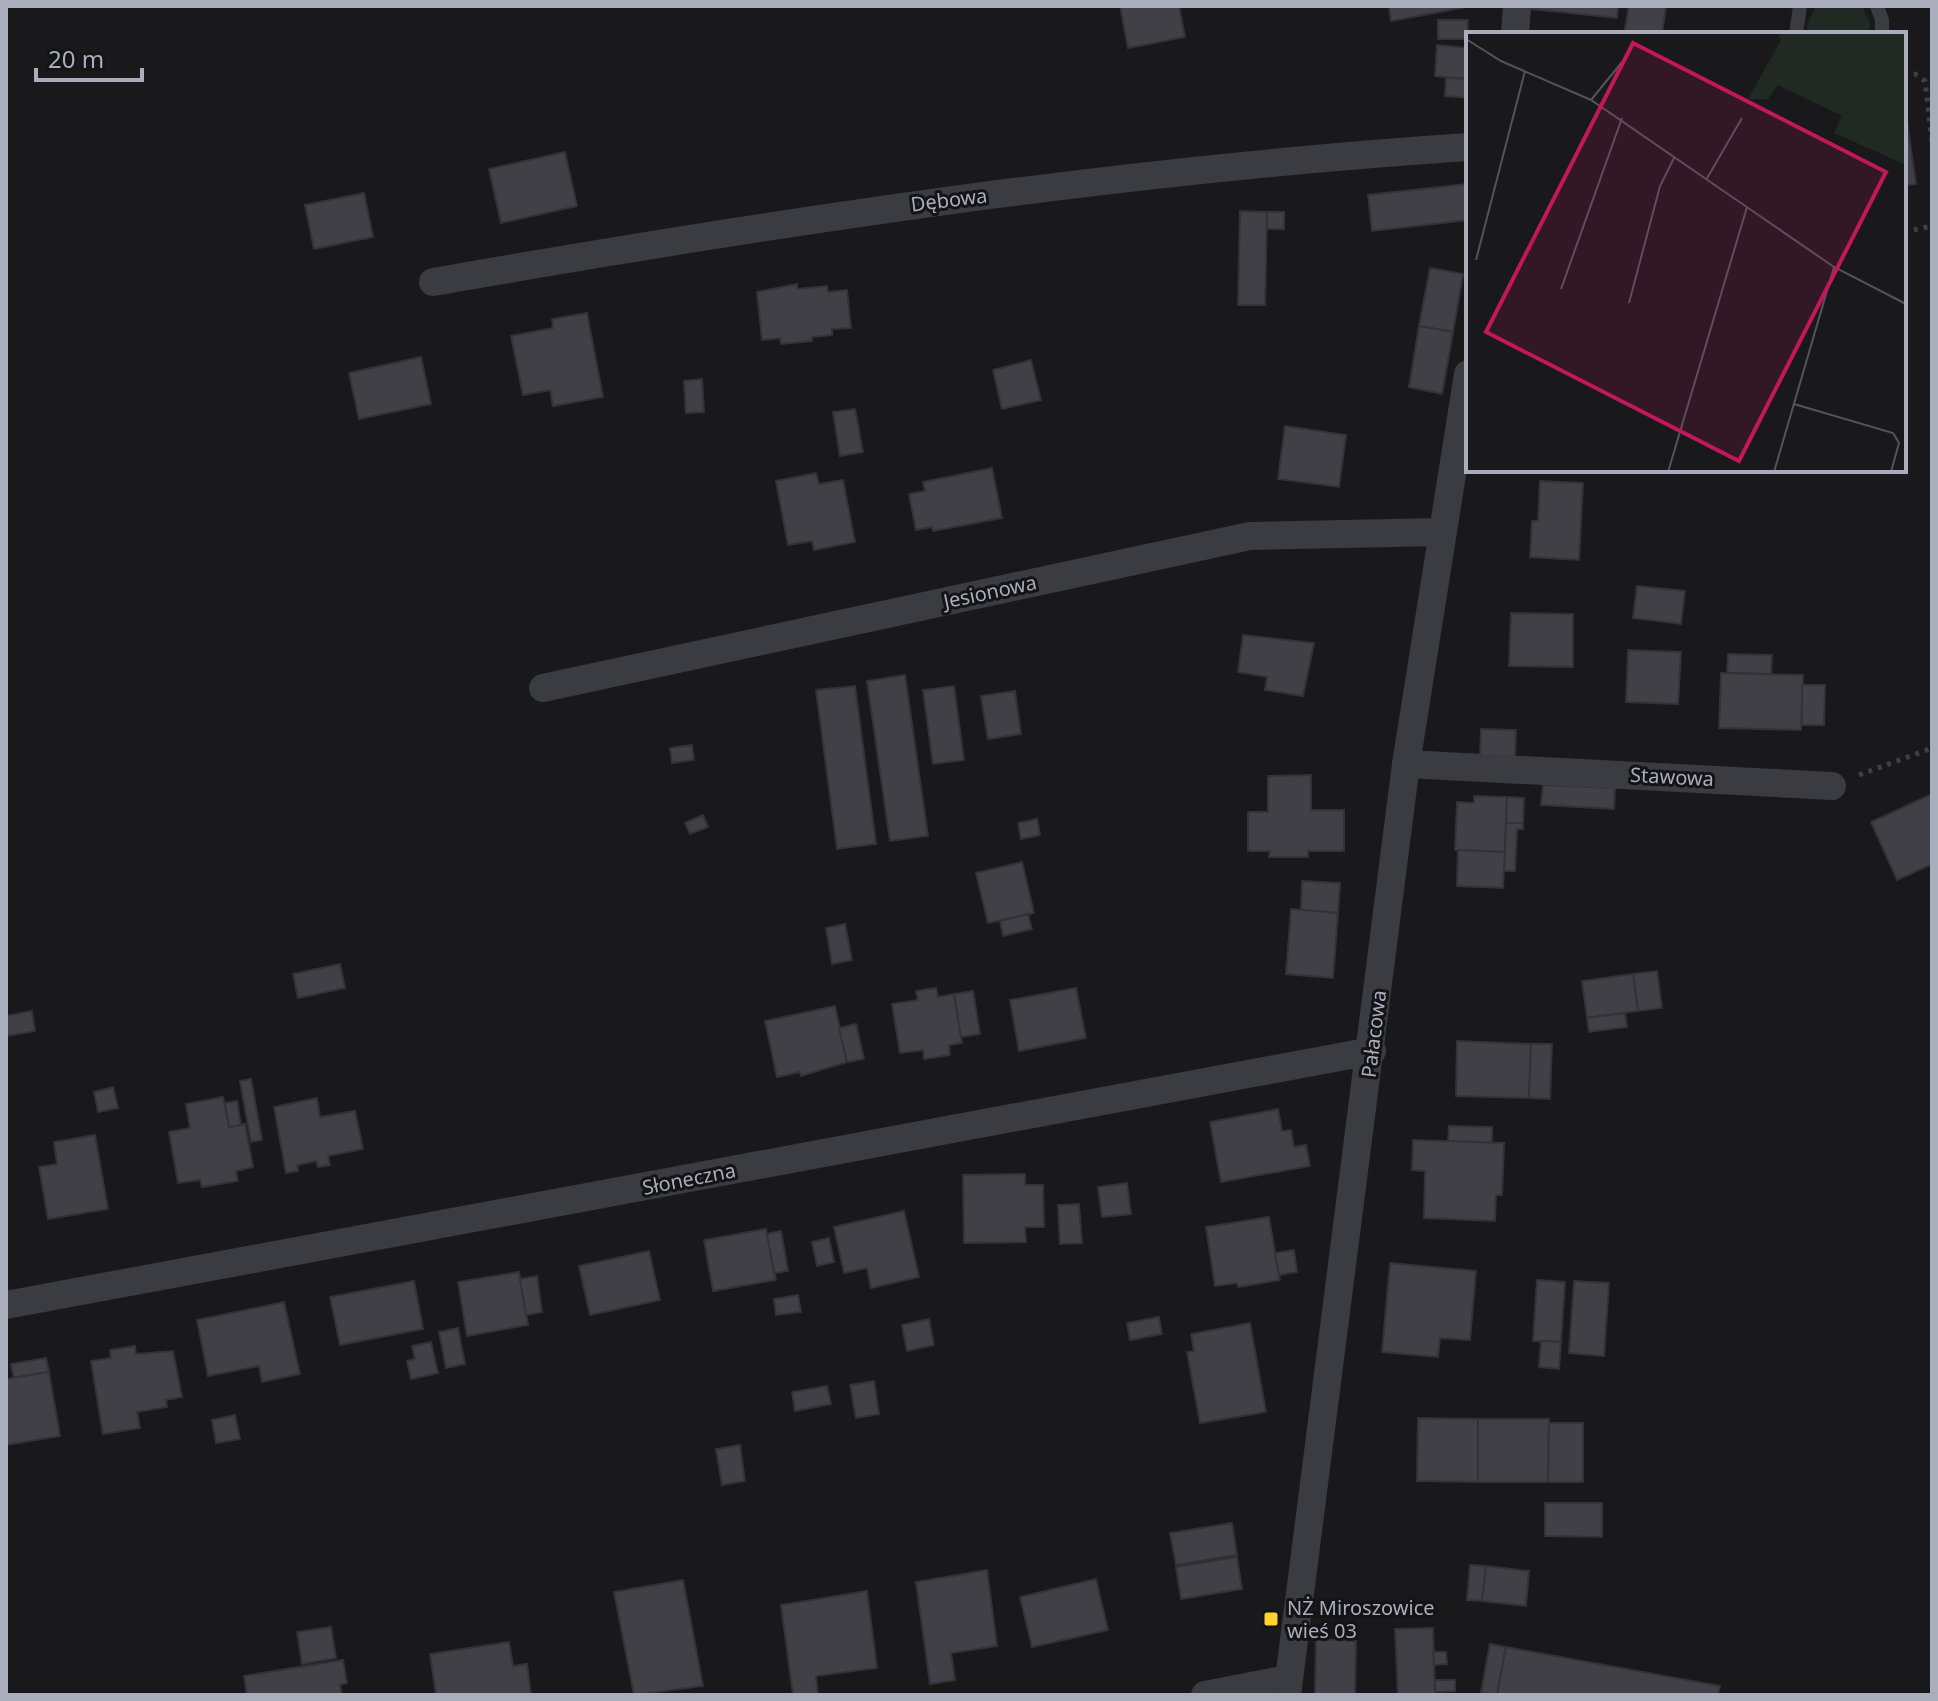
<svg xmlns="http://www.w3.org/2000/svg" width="1938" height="1701" viewBox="0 0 1938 1701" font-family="'Noto Sans',sans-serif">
	<rect width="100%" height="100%" fill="#19181b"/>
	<path fill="#202922" d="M1816,6H1862L1870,23L1869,34H1808L1807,25Z"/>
	<g fill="#404046" stroke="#333237" stroke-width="2">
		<path d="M1120,6H1179L1185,37L1128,48Z"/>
		<path d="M1389,6H1472L1391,21Z"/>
		<path d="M1532,6H1618L1617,18L1532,9Z"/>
		<path d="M1629,6H1666L1662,34H1624Z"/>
		<path d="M1438,20H1468L1467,39H1438Z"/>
		<path d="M1437,45L1468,48V79L1435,76Z"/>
		<path d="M1446,78L1468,79V98L1445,96Z"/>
		<path d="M1906,114L1916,184L1904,185V115Z"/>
		<path d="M565,152L577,206L501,223L489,169Z"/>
		<path d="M1466,184L1468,220L1372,231L1368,195Z"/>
		<path d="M364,193L373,237L314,249L305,205Z"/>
		<path d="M1240,211L1267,212L1265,305H1238Z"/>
		<rect x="1267" y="212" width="17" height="17"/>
		<path d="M1430,268L1463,274L1453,332L1419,326Z"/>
		<path d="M797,284V289L827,286L828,292L847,290L851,328L832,329V335L812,337V341L781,344L780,338L762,340L757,292Z"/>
		<path d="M587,313L603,397L553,406L550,390L523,395L511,336L553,328L552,319Z"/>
		<path d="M1419,326L1453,332L1442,394L1409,387Z"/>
		<path d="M421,357L431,404L359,419L349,373Z"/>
		<path d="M1031,360L1041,400L1002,409L993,370Z"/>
		<path d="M702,379L704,412L686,413L684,381Z"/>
		<path d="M855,409L863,452L840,456L833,412Z"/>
		<path d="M1285,426L1346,435L1339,487L1278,479Z"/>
		<path d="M992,468L1002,518L933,531L932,527L916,530L909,494L925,491L923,482Z"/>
		<path d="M816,473L819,484L843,480L855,542L814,550L812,541L788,545L776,481Z"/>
		<path d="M1540,481L1583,483L1579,560L1530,557L1532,521H1538Z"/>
		<path d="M1637,586L1685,591L1681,624L1633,618Z"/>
		<path d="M1511,613L1573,614V667L1509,666Z"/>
		<path d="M1243,635L1314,643L1303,696L1265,690L1267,677L1238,672Z"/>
		<path d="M1628,650L1681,652L1678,704L1626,702Z"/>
		<path d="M1728,654L1772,655L1771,674L1727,673Z"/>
		<path d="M1721,673L1803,675L1801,730L1719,728Z"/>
		<path d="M905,675L928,836L890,841L867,681Z"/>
		<path d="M1802,685H1825L1824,725H1802Z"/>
		<path d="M855,686L876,844L837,849L816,690Z"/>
		<path d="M954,686L964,760L933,764L923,690Z"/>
		<path d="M1015,691L1021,734L988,739L981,696Z"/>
		<path d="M1481,729L1516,730L1515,757L1480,755Z"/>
		<path d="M692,745L694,760L672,763L670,748Z"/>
		<path d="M1311,775V810H1344V851H1308V857H1269L1270,851H1248V812H1268V776Z"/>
		<path d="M1543,785L1615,788L1614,809L1541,805Z"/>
		<path d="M1932,794V864L1897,880L1871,822Z"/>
		<path d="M1474,796L1507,797L1505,852L1455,850L1457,802L1474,803Z"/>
		<path d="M1507,797L1524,798L1523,823H1506Z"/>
		<path d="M703,815L708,827L690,834L685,823Z"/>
		<path d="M1037,819L1040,835L1021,839L1018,823Z"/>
		<path d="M1506,823H1523V829H1517L1515,871H1504Z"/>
		<path d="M1458,850L1505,852L1503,888L1457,886Z"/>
		<path d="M1022,862L1034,913L988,923L976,873Z"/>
		<path d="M1302,881L1340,883L1338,913L1301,910Z"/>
		<path d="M1291,909L1338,913L1333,978L1286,974Z"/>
		<path d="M1028,914L1032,929L1003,936L1000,921Z"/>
		<path d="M845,924L852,960L832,964L826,928Z"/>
		<path d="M340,964L345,988L298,998L293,974Z"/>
		<path d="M1657,971L1662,1008L1638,1011L1633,974Z"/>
		<path d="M1633,974L1638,1011L1587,1018L1582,981Z"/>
		<path d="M936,988L938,997L954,994L962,1043L949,1045L950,1055L924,1059L923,1050L900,1053L892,1004L918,1000L916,991Z"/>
		<path d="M1076,988L1086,1038L1019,1051L1010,1000Z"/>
		<path d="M973,991L980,1034L961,1037L954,994Z"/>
		<path d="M835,1006L847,1062L801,1076L800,1072L777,1077L765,1021Z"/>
		<path d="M32,1011L35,1031L6,1036V1016Z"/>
		<path d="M1625,1013L1627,1027L1589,1032L1587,1018Z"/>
		<path d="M856,1024L864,1059L847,1062L839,1028Z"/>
		<path d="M1457,1041L1531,1044L1529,1098L1456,1096Z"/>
		<path d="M1531,1044H1552L1550,1099L1529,1098Z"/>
		<path d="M251,1079L262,1140L251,1142L240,1081Z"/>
		<path d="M113,1087L118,1108L98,1112L94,1092Z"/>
		<path d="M223,1097L229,1127L245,1124L253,1167L236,1171L238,1181L202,1187L200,1180L178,1183L169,1132L190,1128L186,1104Z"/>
		<path d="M317,1098L320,1117L355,1111L363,1149L328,1156L330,1165L318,1167L316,1161L297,1165L298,1171L286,1173L274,1107Z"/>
		<path d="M237,1101L241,1125L229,1127L225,1103Z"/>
		<path d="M1278,1109L1282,1131L1291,1130L1294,1147L1306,1145L1310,1166L1221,1182L1210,1122Z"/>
		<path d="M1449,1126L1492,1127V1143L1448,1141Z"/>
		<path d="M95,1135L108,1209L48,1219L39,1167L57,1164L54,1142Z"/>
		<path d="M1413,1140L1504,1143L1502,1195H1496L1495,1221L1424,1218L1425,1171L1412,1170Z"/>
		<path d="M1025,1174V1185H1043L1044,1227H1025L1026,1242L964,1243L963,1175Z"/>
		<path d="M1127,1183L1131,1214L1102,1217L1098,1187Z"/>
		<path d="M1079,1204L1082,1243L1060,1244L1058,1205Z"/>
		<path d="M904,1211L919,1277L871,1288L867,1268L844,1273L834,1227Z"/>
		<path d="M1269,1217L1280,1280L1238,1287L1237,1283L1215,1286L1206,1227Z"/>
		<path d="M766,1229L776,1280L713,1291L704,1240Z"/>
		<path d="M781,1231L788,1271L774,1273L767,1234Z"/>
		<path d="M829,1238L834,1262L817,1266L812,1242Z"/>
		<path d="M1294,1250L1297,1272L1279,1275L1275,1253Z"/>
		<path d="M649,1251L660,1300L590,1315L579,1266Z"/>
		<path d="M1390,1263L1476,1271L1470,1340L1440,1338L1438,1357L1382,1352Z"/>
		<path d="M519,1272L528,1325L467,1336L458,1282Z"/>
		<path d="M537,1276L542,1312L526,1315L520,1279Z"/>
		<path d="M1537,1280L1565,1282L1561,1342L1533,1341Z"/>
		<path d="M414,1281L423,1329L340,1345L330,1297Z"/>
		<path d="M1574,1281L1609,1283L1604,1356L1569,1353Z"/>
		<path d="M798,1295L801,1312L776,1315L774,1299Z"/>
		<path d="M284,1302L300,1374L262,1382L259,1366L208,1376L197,1320Z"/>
		<path d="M1159,1317L1162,1334L1130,1340L1127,1323Z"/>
		<path d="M929,1319L934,1345L907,1351L902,1325Z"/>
		<path d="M1250,1323L1266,1412L1200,1423L1187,1352L1194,1351L1191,1334Z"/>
		<path d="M458,1328L465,1364L446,1368L439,1332Z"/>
		<path d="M1541,1341L1561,1342L1559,1369L1539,1367Z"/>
		<path d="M431,1342L438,1373L411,1379L407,1361L415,1359L412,1346Z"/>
		<path d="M135,1346L136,1354L173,1351L182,1397L166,1400L167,1407L137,1412L140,1428L103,1434L91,1361L111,1358L110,1350Z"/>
		<path d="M46,1358L49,1372L14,1378L11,1364Z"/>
		<path d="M49,1372L60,1436L6,1445V1379Z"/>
		<path d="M874,1381L879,1414L856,1418L850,1385Z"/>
		<path d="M827,1386L831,1404L795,1411L792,1392Z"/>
		<path d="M235,1415L240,1439L216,1443L212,1420Z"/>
		<path d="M1418,1418L1478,1419V1482L1417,1481Z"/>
		<path d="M1478,1419H1549L1548,1482H1478Z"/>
		<path d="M1549,1423H1583V1482H1548Z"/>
		<path d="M740,1445L745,1481L722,1485L716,1449Z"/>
		<path d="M1545,1503H1602V1537L1545,1536Z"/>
		<path d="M1232,1523L1237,1555L1176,1565L1170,1533Z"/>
		<path d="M1237,1557L1242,1589L1181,1599L1176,1567Z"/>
		<path d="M1470,1565L1486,1566L1482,1601L1467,1600Z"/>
		<path d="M1486,1566L1529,1571L1526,1606L1482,1601Z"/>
		<path d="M987,1570L997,1646L951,1653L955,1680L930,1684L916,1582Z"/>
		<path d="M1096,1579L1108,1630L1032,1647L1020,1597Z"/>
		<path d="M683,1580L703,1686L634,1695L614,1592Z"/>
		<path d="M867,1591L877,1668L816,1676L818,1695H793L781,1605Z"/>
		<path d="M331,1627L336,1658L302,1664L297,1632Z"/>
		<path d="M1433,1628L1435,1695H1398L1395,1629Z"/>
		<path d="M1316,1639L1356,1641L1355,1695H1315Z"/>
		<path d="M509,1642L513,1666L527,1664L531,1695H436L430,1654Z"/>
		<path d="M1490,1644L1506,1647L1497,1695L1481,1692Z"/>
		<path d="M1506,1647L1720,1686L1718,1695H1497Z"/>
		<path d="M1433,1652H1446L1447,1664L1434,1665Z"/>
		<path d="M343,1660L347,1683L340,1685L342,1695H247L244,1676Z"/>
		<path d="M1435,1680H1455V1691L1435,1692Z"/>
	</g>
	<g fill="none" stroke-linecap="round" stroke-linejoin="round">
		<g stroke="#3f4047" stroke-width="5" stroke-dasharray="4 6" stroke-linecap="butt">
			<path d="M1904,76L1915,74L1925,81L1932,142"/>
			<path d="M1904,232L1932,226"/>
			<path d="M1859,775L1932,748"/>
		</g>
		<g stroke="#3b3b42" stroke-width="14">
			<path d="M1877,6L1882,20V34"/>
			<path d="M1796,34L1800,6"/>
		</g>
		<g stroke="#3b3b42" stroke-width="28">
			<path d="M1515,34L1517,6"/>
			<path d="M433,282C776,222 1120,170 1468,147"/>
			<path d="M543,688L1250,536L1441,532"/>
			<path d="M1406,764L1832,786"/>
			<path d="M6,1305L1372,1051"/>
			<path d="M1205,1695L1288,1679"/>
			<path d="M1287,1695L1406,764L1468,374"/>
		</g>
	</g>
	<rect fill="#ffd22c" stroke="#141316" stroke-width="3" x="1263" y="1611" width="16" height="16" rx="4"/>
	<g text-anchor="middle" stroke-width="6" stroke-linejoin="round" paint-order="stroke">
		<g font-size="20" fill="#a9adbc" stroke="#141316">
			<text transform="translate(949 200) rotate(-7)" y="7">Dębowa</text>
			<text transform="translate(990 592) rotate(-12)" y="7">Jesionowa</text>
			<text transform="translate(1672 777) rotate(3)" y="7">Stawowa</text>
			<text transform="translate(1374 1034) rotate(-83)" y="7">Pałacowa</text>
			<text transform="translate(689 1179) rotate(-11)" y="7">Słoneczna</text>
		</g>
		<g font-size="20" fill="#a9adbc" stroke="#141316" text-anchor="start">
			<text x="1287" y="1615">NŻ Miroszowice<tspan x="1287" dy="23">wieś 03</tspan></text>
		</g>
	</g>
	<g transform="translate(1466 32)">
		<rect width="440" height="440" fill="#19181b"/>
		<path d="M311,0H440L438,132L368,101L376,84L312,53L302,67H282L315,8Z" fill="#202922"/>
		<path fill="none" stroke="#53545b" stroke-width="2" d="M0,7L35,29L125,68L368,235L440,272M125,68L156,30M240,148L276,86M10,228L59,39M95,257L156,86M163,271L194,154L208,126M328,372L427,401L433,411L425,440M202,440L281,175M308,440L368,235"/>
		<path fill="#c2185b" fill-opacity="0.15" stroke="#c2185b" stroke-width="4" d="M167,11L420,140L273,429L20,300Z"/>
		<rect width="440" height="440" fill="none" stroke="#a9adbc" stroke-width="4"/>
	</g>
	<rect width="1938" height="1701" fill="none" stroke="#a9adbc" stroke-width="16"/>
	<path d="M36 68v12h106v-12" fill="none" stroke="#a9adbc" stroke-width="4"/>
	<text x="48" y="68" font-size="24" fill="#a9adbc" stroke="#141316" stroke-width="6" paint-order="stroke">20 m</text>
</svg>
